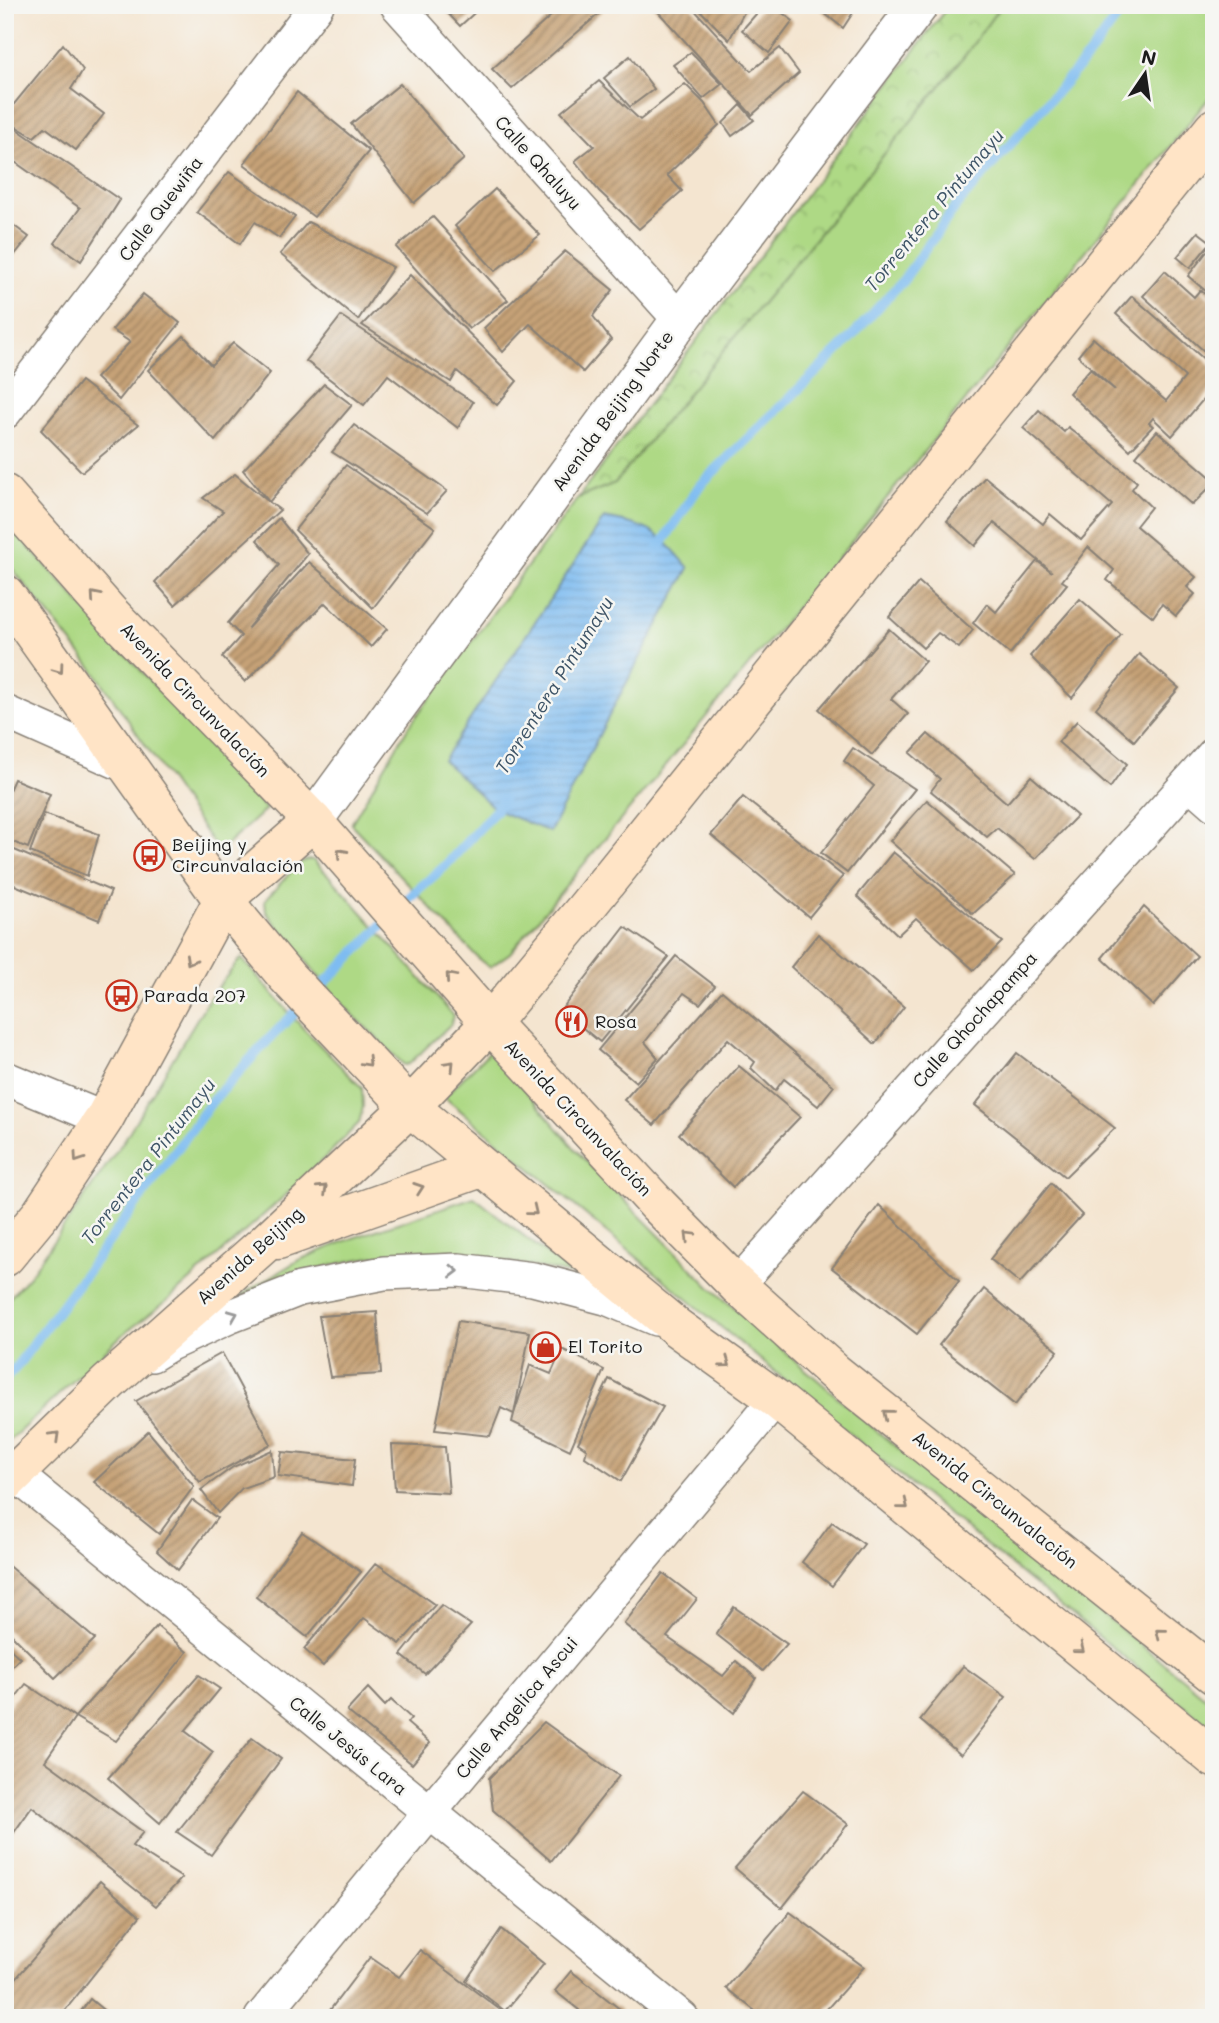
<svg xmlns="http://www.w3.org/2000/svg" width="1219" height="2023" viewBox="0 0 1219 2023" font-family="Mali,sans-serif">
	<defs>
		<pattern id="park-crowns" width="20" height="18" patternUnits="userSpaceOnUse" patternTransform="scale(1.75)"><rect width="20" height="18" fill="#aed985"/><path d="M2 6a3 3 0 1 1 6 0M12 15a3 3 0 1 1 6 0" fill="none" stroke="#95ba72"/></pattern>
		<pattern id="water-rules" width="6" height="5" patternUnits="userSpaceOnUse" patternTransform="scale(1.75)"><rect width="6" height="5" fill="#7ebcf1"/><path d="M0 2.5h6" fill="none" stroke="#6ca1ce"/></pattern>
		<pattern id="building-hatch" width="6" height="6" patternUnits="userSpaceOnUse" patternTransform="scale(1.75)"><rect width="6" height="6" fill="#c6a277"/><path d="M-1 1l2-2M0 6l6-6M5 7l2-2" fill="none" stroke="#a08361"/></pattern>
	</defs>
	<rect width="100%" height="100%" fill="#f6f6f2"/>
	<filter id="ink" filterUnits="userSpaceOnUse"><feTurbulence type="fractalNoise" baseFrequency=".0143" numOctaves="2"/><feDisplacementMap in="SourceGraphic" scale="14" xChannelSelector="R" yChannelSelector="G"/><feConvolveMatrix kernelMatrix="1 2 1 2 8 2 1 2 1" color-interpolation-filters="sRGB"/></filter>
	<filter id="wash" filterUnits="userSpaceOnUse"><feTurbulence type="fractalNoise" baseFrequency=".00686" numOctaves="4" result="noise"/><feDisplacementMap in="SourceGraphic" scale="28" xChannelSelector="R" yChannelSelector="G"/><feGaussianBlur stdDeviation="1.57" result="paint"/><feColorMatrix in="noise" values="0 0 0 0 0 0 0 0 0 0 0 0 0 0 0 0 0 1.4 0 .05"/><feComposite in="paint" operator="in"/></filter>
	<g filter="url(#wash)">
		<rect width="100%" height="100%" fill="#f4e5d0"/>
		<g fill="#aed985" stroke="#657a50" stroke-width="2">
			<path d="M1001,5H1214V92L853,540L510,953L490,967L481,961L351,824L407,729L578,498L615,483L966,54Z"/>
			<path d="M5,520L266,809L219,852L92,668L5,560Z"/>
			<path d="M306,860H313L334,881L453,1015L451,1024L409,1064L404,1065L337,999L266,912L265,900L299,863Z"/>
			<path d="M241,958L303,1028L362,1088L363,1107L359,1123L307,1176L167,1301L120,1337L5,1445V1303L30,1275L125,1139L210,997Z"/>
			<path d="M491,1050L582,1157L711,1288L884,1437L1214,1704V1730L869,1450L444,1097Z"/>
			<path d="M474,1197L574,1275C508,1261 438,1246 371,1257C323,1264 278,1283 233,1300L299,1260L350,1239Z"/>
		</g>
		<path fill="url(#park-crowns)" stroke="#657a50" stroke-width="2" d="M949,5H1001L966,54L615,483L578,498Z"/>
		<path fill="url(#water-rules)" stroke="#4d6c86" stroke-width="2" d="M604,518C652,527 658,531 689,568L615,704L550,832L496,810L443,760Z"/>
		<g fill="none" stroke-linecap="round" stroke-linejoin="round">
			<g stroke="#7ebcf1" stroke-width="10">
				<path d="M657,551L700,485L843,346L904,279L956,206L1089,55L1126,5"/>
				<path d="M5,1379L17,1366L213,1100L269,1039L416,891L444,867L496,810L503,799"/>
			</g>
		</g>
		<g id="blocks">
			<g fill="url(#building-hatch)">
				<path d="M440,5H483L460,26Z"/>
				<path d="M563,5H609L512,89L492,69Z"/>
				<path d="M652,5H690L751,71L780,48L799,73L752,115Z"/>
				<path d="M695,5H748L729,40Z"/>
				<path d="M764,5H772L793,21L769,53L742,30Z"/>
				<path d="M814,5H858L843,28Z"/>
				<path d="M63,44L83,70L71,89L104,114L76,150L45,127L34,137L5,120V115Z"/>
				<path d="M691,52L722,84L703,99L673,65Z"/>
				<path d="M630,56L654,89L630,107L604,78Z"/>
				<path d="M599,81L640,120L685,84L704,103L719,125L667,175L682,191L639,229L599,191L575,161L594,146L561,112Z"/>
				<path d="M400,84L464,159L414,203L351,124Z"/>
				<path d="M297,92L369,151L314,217L244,164Z"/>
				<path d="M741,105L754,120L732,136L723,123Z"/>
				<path d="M5,121L120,200L81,261L55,243L80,208L5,155Z"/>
				<path d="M229,172L295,217L279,238L255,222L240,244L197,212Z"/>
				<path d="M495,189L540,235L495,271L455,226Z"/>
				<path d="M433,217L508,300L469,329L396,247Z"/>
				<path d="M5,219L29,237L5,267Z"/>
				<path d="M308,222L393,267L358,320L280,254Z"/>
				<path d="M1198,232L1211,242L1190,268L1177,257Z"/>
				<path d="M1212,245L1214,246V298L1188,276Z"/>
				<path d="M565,251L613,290L593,316L611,340L583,372L530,324L503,352L484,328Z"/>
				<path d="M1165,271L1194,297L1200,290L1214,302V360L1143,296Z"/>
				<path d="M410,275L517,381L497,405L457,371L451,382L362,325Z"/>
				<path d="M143,294L180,323L119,400L96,378L130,342L112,330Z"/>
				<path d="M1132,296L1214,368V387L1172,436L1153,418L1149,423L1153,426L1130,450L1069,393L1090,369L1115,390L1078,356L1093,338L1166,401L1185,377L1116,314Z"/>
				<path d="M341,316L473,402L458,428L388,375L364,405L306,361Z"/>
				<path d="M184,336L211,365L233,343L270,373L215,441L148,370Z"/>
				<path d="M81,381L138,425L82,472L41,430Z"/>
				<path d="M324,384L352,405L269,502L280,510L175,605L155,582L223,511L203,498L235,474L269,502L243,470Z"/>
				<path d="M1039,410L1064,432L1068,427L1137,482L1132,489L1151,507L1136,526L1196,577L1187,587L1195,594L1176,616L1162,604L1153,617L1107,580L1114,570L1088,547L1062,581L1067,584L1010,654L973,623L987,604L996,612L1037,561L1052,572L994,523L975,546L947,521L985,477L1043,524L1050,514L1081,540L1112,505L1023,428Z"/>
				<path d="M354,425L447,491L427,513L332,452Z"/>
				<path d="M1157,431L1214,480V483L1192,505L1136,456Z"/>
				<path d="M346,465L435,528L373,608L295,530Z"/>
				<path d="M279,518L308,554L247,629L309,562L387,629L371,647L325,603L245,682L222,657L241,636L228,623L279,565L257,540Z"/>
				<path d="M919,582L973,630L959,648L938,633L923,648L889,617Z"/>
				<path d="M1080,599L1121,635L1072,698L1030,656Z"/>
				<path d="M889,629L925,661L891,699L908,714L872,755L819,709Z"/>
				<path d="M1139,654L1179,688L1134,741L1096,708Z"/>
				<path d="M1077,721L1127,764L1110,788L1058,742Z"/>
				<path d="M928,734L1007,803L1031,776L1077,816L1035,859L997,828L987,837L931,791L940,779L910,753Z"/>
				<path d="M853,748L915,789L847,873L821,853L874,786L844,761Z"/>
				<path d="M14,779L50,794L28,848L5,839V799Z"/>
				<path d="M743,797L843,876L809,917L711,835Z"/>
				<path d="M927,800L1015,875L973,914L890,841Z"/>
				<path d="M44,814L99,834L87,876L30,852Z"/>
				<path d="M5,846L111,891L99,920L5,881Z"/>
				<path d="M893,852L1002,942L974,970L916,918L898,935L857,896Z"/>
				<path d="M1144,907L1197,956L1153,1006L1102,958Z"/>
				<path d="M625,927L669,957L600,1042L561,1010Z"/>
				<path d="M818,934L904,1007L875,1044L791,967Z"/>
				<path d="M676,956L715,986L700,1004L684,993L645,1042L658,1058L636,1082L598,1050Z"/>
				<path d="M722,991L834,1086L818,1106L784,1079L775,1091L751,1068L755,1062L728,1039L654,1125L624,1100Z"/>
				<path d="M1017,1053L1115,1128L1065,1177L975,1105Z"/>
				<path d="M739,1066L800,1117L733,1187L679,1134Z"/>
				<path d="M1051,1183L1082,1215L1020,1283L990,1259Z"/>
				<path d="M879,1205L959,1281L917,1334L832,1268Z"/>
				<path d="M984,1289L1058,1351L1015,1405L939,1345Z"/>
				<path d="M377,1312L381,1374L330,1377L319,1316Z"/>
				<path d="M458,1321L530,1332L514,1414L530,1365L551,1374L562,1349L604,1370L570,1450L512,1422L514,1414L501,1408L490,1436L435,1430Z"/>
				<path d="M222,1353L271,1444L200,1482L136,1401Z"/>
				<path d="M609,1379L663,1407L621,1481L585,1457L587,1449L578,1443Z"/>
				<path d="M148,1431L194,1486L159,1534L94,1482Z"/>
				<path d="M392,1445L445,1447L449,1493L395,1490Z"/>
				<path d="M272,1450L274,1477L242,1488L218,1513L201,1490L233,1467Z"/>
				<path d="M282,1452L355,1459L352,1486L278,1476Z"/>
				<path d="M192,1500L217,1518L178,1570L157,1551Z"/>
				<path d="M832,1522L864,1544L832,1586L802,1562Z"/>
				<path d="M302,1532L361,1572L307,1637L256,1597Z"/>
				<path d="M5,1563L95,1639L55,1678L5,1628Z"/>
				<path d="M376,1563L435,1605L400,1644L364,1618L323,1666L304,1649Z"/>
				<path d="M663,1573L697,1599L667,1637L723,1676L736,1661L756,1678L734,1713L624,1624Z"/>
				<path d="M441,1605L471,1625L425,1674L401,1655Z"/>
				<path d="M734,1607L787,1644L763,1671L716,1634Z"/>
				<path d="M157,1626L187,1652L116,1741L75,1717Z"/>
				<path d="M5,1644L20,1658L5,1673Z"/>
				<path d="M963,1666L1006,1697L961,1755L920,1720Z"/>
				<path d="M199,1675L220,1689L185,1731L213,1752L160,1823L108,1778Z"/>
				<path d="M26,1684L75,1717L45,1761L143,1832L132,1846L182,1878L156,1906L32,1807L5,1845V1711Z"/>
				<path d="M368,1688L385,1706L391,1700L411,1718L407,1723L430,1743L412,1764L347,1711Z"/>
				<path d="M544,1722L619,1776L551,1861L493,1810L489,1778Z"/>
				<path d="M252,1738L281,1759L211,1855L177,1832Z"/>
				<path d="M803,1791L848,1824L782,1908L735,1868Z"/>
				<path d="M100,1881L140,1916L59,2018H5V1991Z"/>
				<path d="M790,1912L864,1967L819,2018H764L726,1988Z"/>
				<path d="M501,1929L544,1964L505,2011L466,1981Z"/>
				<path d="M420,1950L511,2018H324L370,1957L399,1977Z"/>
				<path d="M571,1971L621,2010L616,2018H573L579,2010L555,1991Z"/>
				<path d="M90,1999L113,2018H76Z"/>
			</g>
		</g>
	</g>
	<g filter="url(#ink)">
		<use href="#blocks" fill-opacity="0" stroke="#888076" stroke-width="2"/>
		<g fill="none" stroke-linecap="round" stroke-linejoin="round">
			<defs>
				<g id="minor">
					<path d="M397,5L680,320"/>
					<path d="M5,412L317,5"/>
					<path d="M5,712L131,768"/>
					<path d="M1189,782L1214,804"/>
					<path d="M5,1078L104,1119"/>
					<path d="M737,1285L1214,754"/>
					<path d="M152,1355L170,1344L229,1317L300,1289L384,1273L459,1270L533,1279L606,1298L656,1319"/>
					<path d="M15,1474L682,2018"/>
					<path d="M261,2018L429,1813L776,1399"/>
				</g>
				<path id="tertiary" d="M313,821L680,320L919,5"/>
				<g id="secondary">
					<path d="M5,494L109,612L313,821L490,1023L658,1205L737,1285L834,1372L1214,1675"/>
					<path d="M5,594L223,900L287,977L410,1107L676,1327L776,1399L1214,1758"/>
					<path d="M278,1240L481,1168"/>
					<path d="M5,1257L40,1215L104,1119L223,900L313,821"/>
					<path d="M5,1483L109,1382L263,1245L410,1107L490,1023L584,910L1214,128"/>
				</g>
			</defs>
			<use href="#minor" stroke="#888076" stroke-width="36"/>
			<use href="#tertiary" stroke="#888076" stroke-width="41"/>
			<use href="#secondary" stroke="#888076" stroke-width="41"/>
			<use href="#minor" stroke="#fff" stroke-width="33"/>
			<use href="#tertiary" stroke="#fff" stroke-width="38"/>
			<use href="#secondary" stroke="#ffe4c6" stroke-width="38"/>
		</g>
		<defs><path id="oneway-chevron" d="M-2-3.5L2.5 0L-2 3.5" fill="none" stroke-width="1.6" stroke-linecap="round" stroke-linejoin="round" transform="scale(1.75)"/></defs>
		<g stroke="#998a7a">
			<use href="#oneway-chevron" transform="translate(95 596) rotate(-131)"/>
			<use href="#oneway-chevron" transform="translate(59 669) rotate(54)"/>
			<use href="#oneway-chevron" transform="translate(341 853) rotate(-132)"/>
			<use href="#oneway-chevron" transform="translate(190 960) rotate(119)"/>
			<use href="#oneway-chevron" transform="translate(450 977) rotate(-131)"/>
			<use href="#oneway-chevron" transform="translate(367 1062) rotate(47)"/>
			<use href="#oneway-chevron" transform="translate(450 1065) rotate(-46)"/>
			<use href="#oneway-chevron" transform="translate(78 1158) rotate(124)"/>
			<use href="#oneway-chevron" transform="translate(419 1188) rotate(-19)"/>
			<use href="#oneway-chevron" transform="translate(323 1189) rotate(-43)"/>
			<use href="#oneway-chevron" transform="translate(533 1211) rotate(39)"/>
			<use href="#oneway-chevron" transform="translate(689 1236) rotate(-135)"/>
			<use href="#oneway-chevron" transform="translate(726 1363) rotate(36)"/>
			<use href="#oneway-chevron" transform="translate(887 1414) rotate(-141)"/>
			<use href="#oneway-chevron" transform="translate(55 1436) rotate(-44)"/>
			<use href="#oneway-chevron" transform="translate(904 1505) rotate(39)"/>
			<use href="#oneway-chevron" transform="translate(1160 1633) rotate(-141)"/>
			<use href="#oneway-chevron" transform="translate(1080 1649) rotate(39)"/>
		</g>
		<g stroke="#999">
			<use href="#oneway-chevron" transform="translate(454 1271) rotate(1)"/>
			<use href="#oneway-chevron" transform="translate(233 1315) rotate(-22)"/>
		</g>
	</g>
	<defs>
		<symbol id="bus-ring" viewBox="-11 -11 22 22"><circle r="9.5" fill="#f6f6f2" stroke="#c8321e" stroke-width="1.5"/><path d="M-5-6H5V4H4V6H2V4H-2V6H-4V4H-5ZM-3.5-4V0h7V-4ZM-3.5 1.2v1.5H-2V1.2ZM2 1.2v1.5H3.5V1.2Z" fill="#c8321e"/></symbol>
		<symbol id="restaurant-ring" viewBox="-11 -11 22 22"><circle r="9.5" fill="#f6f6f2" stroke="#c8321e" stroke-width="1.5"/><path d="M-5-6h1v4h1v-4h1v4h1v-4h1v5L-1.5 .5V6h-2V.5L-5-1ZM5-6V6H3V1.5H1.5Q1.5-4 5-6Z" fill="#c8321e"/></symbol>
		<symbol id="shop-ring" viewBox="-11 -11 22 22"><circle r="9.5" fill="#f6f6f2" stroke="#c8321e" stroke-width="1.5"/><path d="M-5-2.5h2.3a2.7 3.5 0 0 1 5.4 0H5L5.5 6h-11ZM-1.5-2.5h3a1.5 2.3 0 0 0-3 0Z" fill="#c8321e"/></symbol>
	</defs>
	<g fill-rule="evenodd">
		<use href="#bus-ring" x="132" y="838" width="35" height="35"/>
		<use href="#bus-ring" x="104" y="978" width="35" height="35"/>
		<use href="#restaurant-ring" x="554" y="1004" width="35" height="35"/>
		<use href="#shop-ring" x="528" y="1330" width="35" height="35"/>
	</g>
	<g text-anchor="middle" stroke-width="5" stroke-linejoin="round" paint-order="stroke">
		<g font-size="18" fill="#1c1c1c" stroke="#f6f6f2">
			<text transform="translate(538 163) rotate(48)" y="6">Calle Qhaluyu</text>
			<text transform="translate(161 209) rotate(-53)" y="6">Calle Quewiña</text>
			<text transform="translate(613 411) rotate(-54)" y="6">Avenida Beijing Norte</text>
			<text transform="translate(195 700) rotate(46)" y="6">Avenida Circunvalación</text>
			<text transform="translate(975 1020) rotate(-48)" y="6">Calle Qhochapampa</text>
			<text transform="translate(578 1118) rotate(47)" y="6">Avenida Circunvalación</text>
			<text transform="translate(250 1256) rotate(-42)" y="6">Avenida Beijing</text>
			<text transform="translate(995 1500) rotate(39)" y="6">Avenida Circunvalación</text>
			<text transform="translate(517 1708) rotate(-50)" y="6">Calle Angelica Ascui</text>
			<text transform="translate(348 1746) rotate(39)" y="6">Calle Jesús Lara</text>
		</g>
		<g font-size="18" fill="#1c1c1c" stroke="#f6f6f2" text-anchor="start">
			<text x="172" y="851">Beijing y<tspan x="172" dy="21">Circunvalación</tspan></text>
			<text x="144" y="1002">Parada 207</text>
			<text x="595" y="1028">Rosa</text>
			<text x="568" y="1353">El Torito</text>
		</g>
		<g font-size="19" font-style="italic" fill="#3e5467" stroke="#f6f6f2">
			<text transform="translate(934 210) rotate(-50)" y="7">Torrentera Pintumayu</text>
			<text transform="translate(554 685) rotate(-58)" y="7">Torrentera Pintumayu</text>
			<text transform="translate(148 1161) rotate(-52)" y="7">Torrentera Pintumayu</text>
		</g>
	</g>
	<rect width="1219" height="2023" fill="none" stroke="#f6f6f2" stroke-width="28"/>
	<g transform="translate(1145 74) rotate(13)" stroke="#f6f6f2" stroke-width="5" paint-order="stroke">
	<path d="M0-5L12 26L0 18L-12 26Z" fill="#1c1c1c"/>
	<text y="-10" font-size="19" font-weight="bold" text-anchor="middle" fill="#1c1c1c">N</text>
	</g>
</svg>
